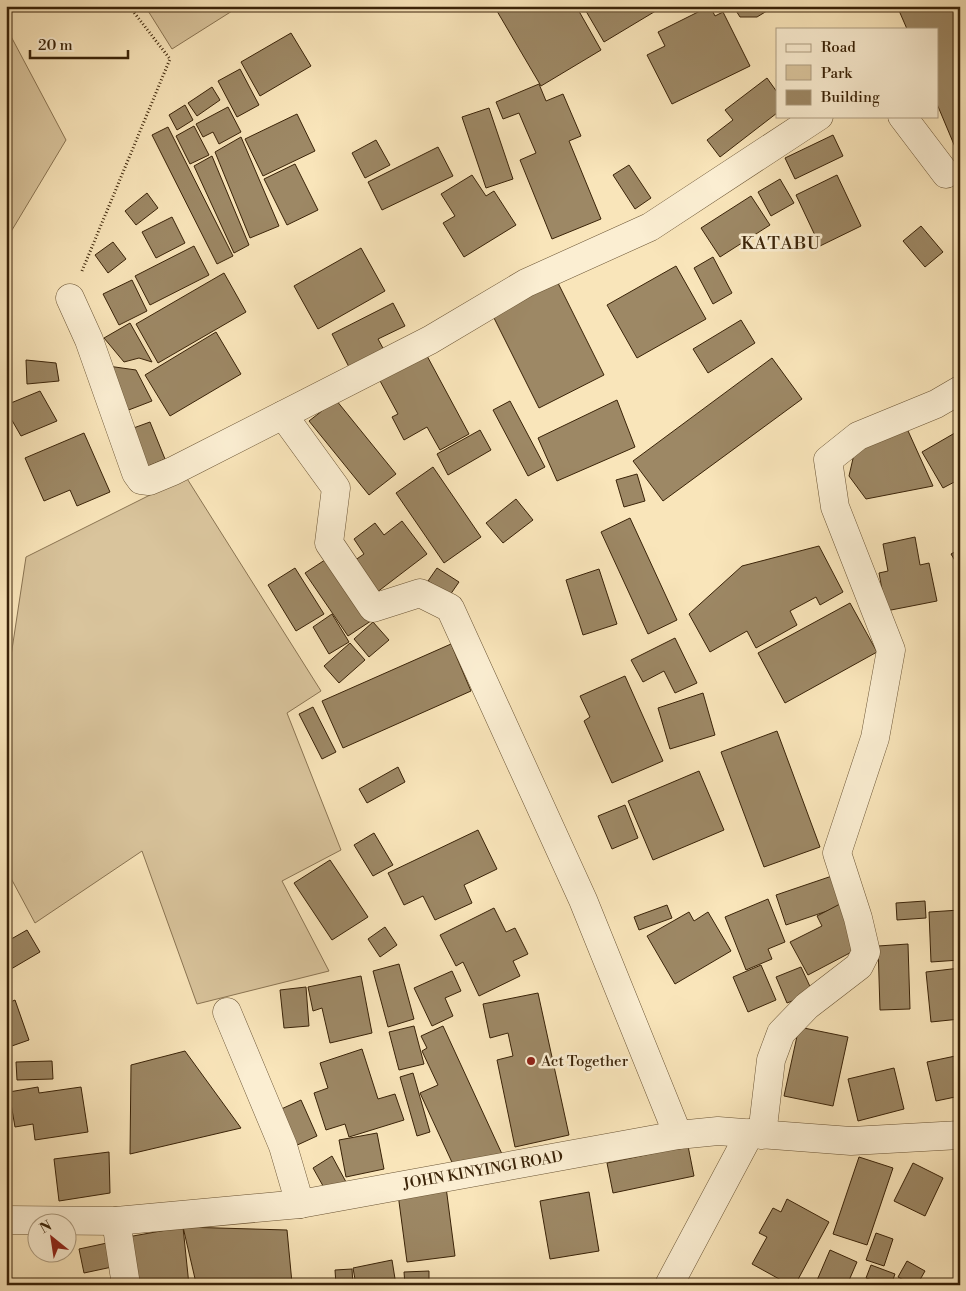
<svg xmlns="http://www.w3.org/2000/svg" width="966" height="1291" viewBox="0 0 966 1291" font-family="'Libre Bodoni',serif">
	<rect width="100%" height="100%" fill="#f9e5ba"/>
	<filter id="stains"><feTurbulence type="fractalNoise" baseFrequency=".004" numOctaves="4"/><feColorMatrix values="0 0 0 0 .2 0 0 0 0 .09 0 0 0 0 .02 0 0 0 .5 -.17"/></filter>
	<radialGradient id="worn" r=".72"><stop offset=".6" stop-color="#630" stop-opacity="0"/><stop offset="1" stop-color="#630" stop-opacity=".3"/></radialGradient>
	<g fill="#d9c49c" stroke="#8a7452">
		<path d="M145,6H240L172,49Z"/>
		<path d="M6,27L66,140L6,240Z"/>
		<path d="M186,477L321,691L287,713L341,850L282,881L329,971L197,1004L142,851L35,923L6,869V689L26,557Z"/>
	</g>
	<g fill="#9d8865" stroke="#3a2308">
		<path d="M494,6H576L601,50L541,86Z"/>
		<path d="M583,6H664L604,42Z"/>
		<path d="M710,6L715,16L723,12L750,66L672,104L647,55L665,46L658,32Z"/>
		<path d="M733,6H775L757,17H740Z"/>
		<path d="M897,6H960V144L955,147L937,104V29H907Z"/>
		<path d="M291,33L311,66L260,96L241,62Z"/>
		<path d="M240,69L259,105L237,117L218,81Z"/>
		<path d="M767,78L777,92V113L720,157L707,140L733,120L725,110Z"/>
		<path d="M539,84L546,101L563,94L581,136L569,141L601,219L552,239L520,160L536,153L519,113L503,119L496,102Z"/>
		<path d="M212,87L220,100L197,116L188,103Z"/>
		<path d="M185,105L193,120L177,130L169,115Z"/>
		<path d="M228,107L241,132L219,144L213,132L203,137L196,124Z"/>
		<path d="M489,108L513,179L486,188L462,117Z"/>
		<path d="M297,114L315,151L263,176L245,139Z"/>
		<path d="M194,126L209,155L190,164L176,136Z"/>
		<path d="M168,127L233,256L217,264L152,135Z"/>
		<path d="M833,135L843,156L795,179L785,158Z"/>
		<path d="M241,137L279,226L250,238L215,152Z"/>
		<path d="M376,140L390,165L365,178L352,153Z"/>
		<path d="M438,147L453,176L382,210L368,182Z"/>
		<path d="M212,156L249,245L234,253L194,166Z"/>
		<path d="M295,164L318,210L287,225L264,179Z"/>
		<path d="M629,165L651,198L635,209L613,175Z"/>
		<path d="M472,175L486,196L494,191L516,225L464,257L443,223L455,216L441,194Z"/>
		<path d="M837,175L861,226L820,246L796,195Z"/>
		<path d="M780,179L794,203L771,216L758,192Z"/>
		<path d="M147,193L158,208L136,225L125,211Z"/>
		<path d="M751,196L770,225L720,257L701,228Z"/>
		<path d="M172,217L185,243L156,258L142,232Z"/>
		<path d="M921,226L943,252L925,267L903,241Z"/>
		<path d="M113,242L126,259L108,273L95,255Z"/>
		<path d="M194,246L209,275L150,305L135,276Z"/>
		<path d="M361,248L385,291L318,329L294,286Z"/>
		<path d="M713,257L732,293L713,304L694,268Z"/>
		<path d="M676,266L706,319L637,358L607,305Z"/>
		<path d="M224,273L246,312L158,363L136,324Z"/>
		<path d="M554,275L604,375L539,408L489,308Z"/>
		<path d="M132,280L147,311L119,325L103,294Z"/>
		<path d="M393,303L405,326L378,339L384,350L349,367L332,334Z"/>
		<path d="M741,320L755,343L708,373L693,349Z"/>
		<path d="M130,323L152,362L139,358L124,362L104,338Z"/>
		<path d="M216,332L241,374L170,416L145,375Z"/>
		<path d="M426,354L469,434L440,450L427,427L404,440L392,417L398,414L379,379Z"/>
		<path d="M772,358L802,399L663,501L633,461Z"/>
		<path d="M26,360L56,363L59,381L27,384Z"/>
		<path d="M108,366L136,370L152,401L126,411Z"/>
		<path d="M40,391L57,421L21,436L6,410V405Z"/>
		<path d="M336,400L396,474L369,495L309,421Z"/>
		<path d="M617,400L635,447L557,481L538,438Z"/>
		<path d="M510,401L545,467L528,476L493,410Z"/>
		<path d="M150,422L165,459L144,468L128,430Z"/>
		<path d="M904,422L933,486L866,499L849,476L857,441Z"/>
		<path d="M480,430L491,450L448,475L437,454Z"/>
		<path d="M960,430V479L943,488L922,452Z"/>
		<path d="M84,433L110,492L77,506L70,490L44,501L25,458Z"/>
		<path d="M433,467L481,537L444,563L396,493Z"/>
		<path d="M637,474L645,501L624,507L616,480Z"/>
		<path d="M516,499L533,520L503,543L486,523Z"/>
		<path d="M630,518L677,620L648,634L601,532Z"/>
		<path d="M402,521L427,554L372,596L348,565L364,554L354,539L375,523L384,535Z"/>
		<path d="M915,537L920,565L929,563L937,601L886,611L879,573L888,571L883,544Z"/>
		<path d="M819,546L843,592L820,605L816,597L790,611L797,625L756,648L747,631L710,652L689,614L742,566Z"/>
		<path d="M960,549V569L951,554Z"/>
		<path d="M331,556L374,619L348,636L305,573Z"/>
		<path d="M295,568L324,614L296,631L268,585Z"/>
		<path d="M437,568L459,582L450,595L428,581Z"/>
		<path d="M599,569L617,624L583,635L566,580Z"/>
		<path d="M850,603L877,652L785,703L758,653Z"/>
		<path d="M332,614L349,642L329,654L313,627Z"/>
		<path d="M373,622L389,640L369,657L354,639Z"/>
		<path d="M675,638L697,683L675,693L664,671L643,682L631,660Z"/>
		<path d="M350,643L365,660L339,683L324,666Z"/>
		<path d="M451,644L471,691L343,748L322,701Z"/>
		<path d="M625,676L663,761L612,783L584,721L590,717L580,696Z"/>
		<path d="M703,693L715,735L670,749L658,708Z"/>
		<path d="M313,707L336,752L322,759L299,714Z"/>
		<path d="M777,731L820,847L764,867L721,752Z"/>
		<path d="M398,767L405,782L367,803L359,789Z"/>
		<path d="M699,771L724,830L653,860L628,801Z"/>
		<path d="M625,805L638,838L612,849L598,816Z"/>
		<path d="M478,830L497,869L464,885L472,903L435,920L423,896L404,905L388,873Z"/>
		<path d="M374,833L393,865L373,876L354,845Z"/>
		<path d="M330,860L368,917L332,940L294,883Z"/>
		<path d="M832,876L842,906L786,925L776,895Z"/>
		<path d="M768,899L785,942L768,949L772,959L746,970L725,917Z"/>
		<path d="M925,901L926,918L897,920L896,903Z"/>
		<path d="M840,904L863,946L808,975L790,942L822,926L817,916Z"/>
		<path d="M667,905L672,918L639,930L634,917Z"/>
		<path d="M494,908L506,932L515,928L528,954L513,961L520,976L479,996L463,962L456,966L440,935Z"/>
		<path d="M960,910V927H958L960,960L931,962L929,912Z"/>
		<path d="M689,912L694,921L708,912L731,951L675,984L647,936Z"/>
		<path d="M385,927L397,945L380,957L368,939Z"/>
		<path d="M27,930L40,952L6,972V942Z"/>
		<path d="M908,944L910,1009L880,1010L878,946Z"/>
		<path d="M399,964L414,1019L388,1027L373,971Z"/>
		<path d="M761,965L776,1000L748,1012L733,977Z"/>
		<path d="M801,967L813,993L787,1003L776,977Z"/>
		<path d="M960,968V1019L931,1022L926,972Z"/>
		<path d="M452,971L461,991L445,998L453,1016L432,1026L414,988Z"/>
		<path d="M361,976L372,1033L330,1043L322,1008L313,1011L308,987Z"/>
		<path d="M306,987L309,1026L284,1028L280,990Z"/>
		<path d="M538,993L569,1135L515,1147L497,1060L513,1056L508,1033L490,1038L483,1004Z"/>
		<path d="M15,1000L29,1040L6,1048V1004Z"/>
		<path d="M414,1026L424,1064L399,1070L389,1032Z"/>
		<path d="M443,1026L502,1154L456,1171L420,1093L438,1085L422,1051L427,1048L421,1036Z"/>
		<path d="M799,1027L848,1037L833,1106L784,1096Z"/>
		<path d="M362,1049L378,1099L395,1094L404,1120L349,1137L345,1124L326,1130L314,1093L328,1088L320,1063Z"/>
		<path d="M185,1051L241,1128L130,1154L131,1065Z"/>
		<path d="M960,1055V1096L936,1101L927,1062Z"/>
		<path d="M52,1061L53,1079L17,1080L16,1062Z"/>
		<path d="M894,1068L904,1109L858,1121L848,1079Z"/>
		<rect x="6" y="1070" width="3" height="30"/>
		<path d="M413,1073L430,1132L417,1136L400,1077Z"/>
		<path d="M38,1087L39,1093L81,1087L88,1132L35,1140L33,1124L15,1127L9,1092Z"/>
		<path d="M301,1100L317,1136L293,1147L277,1111Z"/>
		<path d="M377,1133L384,1169L346,1177L339,1140Z"/>
		<path d="M6,1138L10,1170H6Z"/>
		<path d="M688,1146L694,1176L613,1193L607,1163Z"/>
		<path d="M109,1152L110,1193L59,1201L54,1159Z"/>
		<path d="M332,1156L346,1182L327,1193L313,1168Z"/>
		<path d="M859,1157L893,1168L867,1245L833,1234Z"/>
		<path d="M913,1163L943,1178L925,1216L894,1201Z"/>
		<path d="M446,1187L455,1256L407,1262L398,1194Z"/>
		<path d="M589,1192L599,1251L550,1259L540,1201Z"/>
		<path d="M787,1199L829,1222L795,1285H790L752,1264L767,1237L759,1233L773,1208L781,1212Z"/>
		<path d="M183,1227L287,1230L292,1283H196Z"/>
		<path d="M183,1227L189,1285H128L122,1238Z"/>
		<path d="M876,1233L893,1239L884,1266L866,1260Z"/>
		<path d="M107,1243L112,1267L84,1273L79,1249Z"/>
		<path d="M830,1250L857,1262L847,1285H815Z"/>
		<path d="M392,1260L396,1285H356L353,1268Z"/>
		<path d="M907,1261L925,1271L917,1285H913L898,1277Z"/>
		<path d="M871,1265L895,1274L891,1285H886L866,1278Z"/>
		<path d="M352,1269L353,1285H336L335,1270Z"/>
		<path d="M429,1271V1285H405L404,1272Z"/>
	</g>
	<g fill="none" stroke-linecap="round" stroke-linejoin="round">
		<defs>
			<g id="minor">
				<path d="M902,116L946,174"/>
				<path d="M70,298L89,340L136,473L141,480L149,481L173,471L430,340L526,283L650,227L819,116"/>
				<path d="M283,415L336,488L329,543L373,608L420,593L450,608L583,900L678,1135"/>
				<path d="M227,1012L283,1146L300,1204"/>
				<path d="M762,1135L771,1060L781,1033L807,1006L859,966L866,952L858,918L837,853L875,738L891,650L835,507L828,460L858,436L936,404L960,390"/>
				<path d="M6,1220L116,1221L300,1204L678,1135L718,1131L851,1141L960,1135"/>
				<path d="M116,1221L126,1285"/>
				<path d="M669,1285L750,1133"/>
			</g>
		</defs>
		<use href="#minor" stroke="#6a5434" stroke-width="29"/>
		<path stroke="#3a2308" stroke-width="3" stroke-dasharray="1 2.5" stroke-linecap="butt" d="M82,271L170,59L129,6"/>
		<use href="#minor" stroke="#fbeed2" stroke-width="28"/>
	</g>
	<circle fill="#8f2418" stroke="#fbeed2" stroke-width="2" cx="531" cy="1061" r="5"/>
	<g text-anchor="middle" stroke-width="5" stroke-linejoin="round" paint-order="stroke">
		<g font-size="15" fill="#3a2308" stroke="#fbeed2" text-anchor="start">
			<text x="541" y="1066">Act Together</text>
		</g>
		<g font-size="15" fill="#3a2308" stroke="#fbeed2">
			<text transform="translate(483 1170) rotate(-10)" y="5">JOHN KINYINGI ROAD</text>
		</g>
		<g font-size="18" letter-spacing="1" fill="#3a2308" stroke="#fbeed2">
			<text x="781" y="249">KATABU</text>
		</g>
	</g>
	<rect width="966" height="1291" fill="none" stroke="#f9e5ba" stroke-width="25"/>
	<rect x="8" y="8" width="951" height="1276" fill="none" stroke="#3a2308" stroke-width="2.5"/>
	<rect x="12" y="12" width="941" height="1266" fill="none" stroke="#3a2308"/>
	<rect x="776" y="28" width="162" height="90" fill="#fbeed2" stroke="#ae9d81"/>
	<rect x="786" y="44" width="25" height="8" fill="#fbeed2" stroke="#ae9d81"/>
	<text x="821" y="52" font-size="15" fill="#3a2308">Road</text>
	<rect x="786" y="65" width="25" height="15" fill="#d9c49c" stroke="#ae9d81"/>
	<text x="821" y="78" font-size="15" fill="#3a2308">Park</text>
	<rect x="786" y="90" width="25" height="15" fill="#9d8865" stroke="#ae9d81"/>
	<text x="821" y="102" font-size="15" fill="#3a2308">Building</text>
	<g transform="translate(52 1238) rotate(330)"><circle r="24" fill="#fbeed2" stroke="#ae9d81"/>
	<path d="M0-4L9 19L0 12L-9 19Z" fill="#8f2418"/>
	<text y="-8" font-size="14" font-weight="bold" text-anchor="middle" fill="#3a2308">N</text>
	</g>
	<path d="M30 50v8h98v-8" fill="none" stroke="#3a2308" stroke-width="2.5"/>
	<text x="38" y="50" font-size="15" fill="#3a2308" stroke="#fbeed2" stroke-width="4" paint-order="stroke">20 m</text>
	<rect width="100%" height="100%" filter="url(#stains)"/>
	<rect width="100%" height="100%" fill="url(#worn)"/>
</svg>
